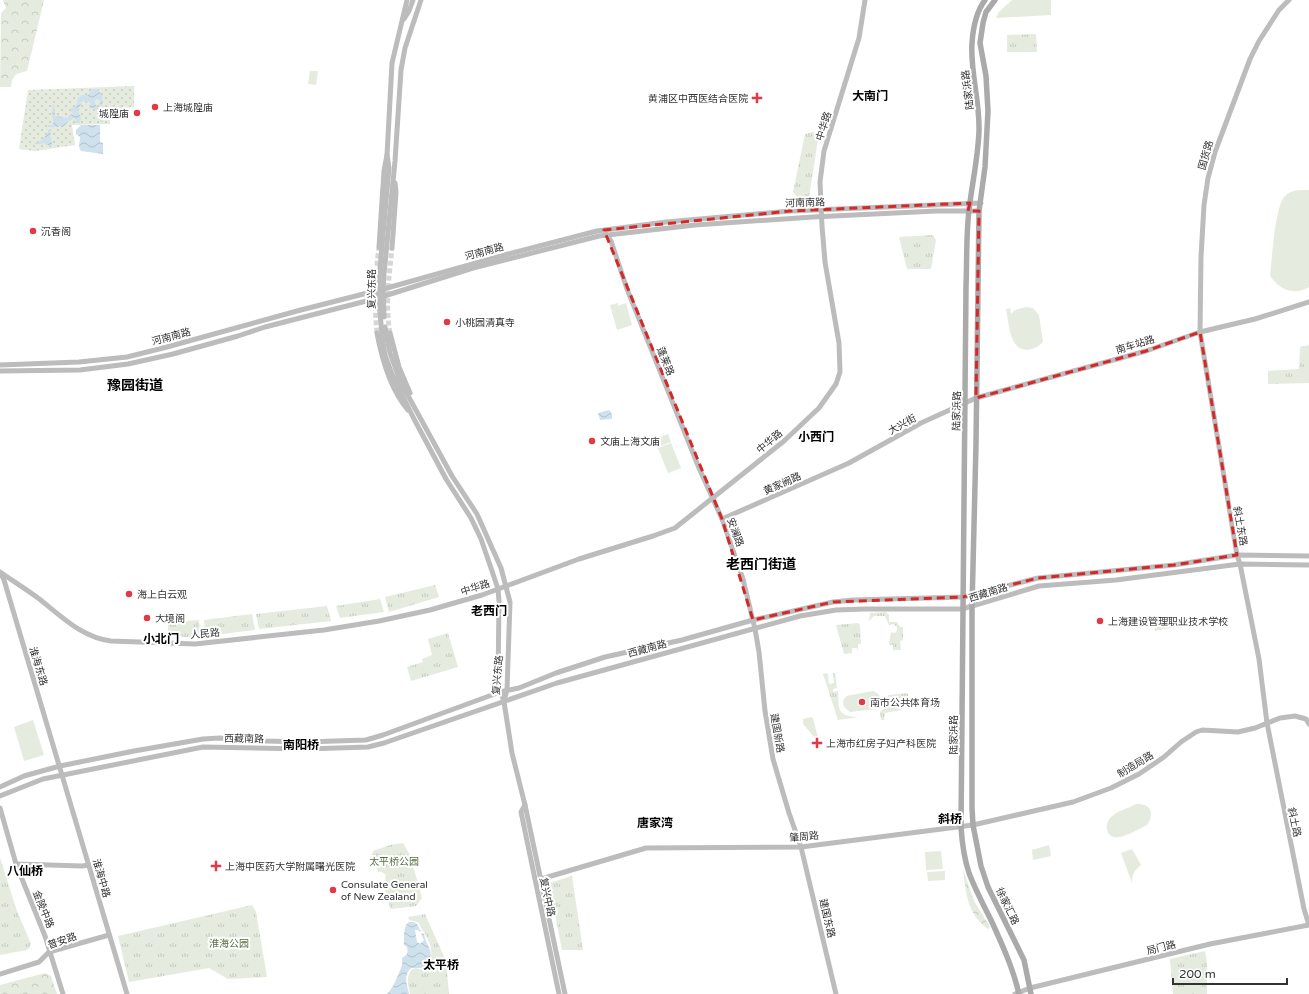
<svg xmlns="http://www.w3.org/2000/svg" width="1309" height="994" viewBox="0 0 1309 994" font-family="'Varela Round','Noto Sans SC',sans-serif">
	<defs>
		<pattern id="grass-tufts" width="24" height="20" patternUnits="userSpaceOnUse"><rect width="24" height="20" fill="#e5ebde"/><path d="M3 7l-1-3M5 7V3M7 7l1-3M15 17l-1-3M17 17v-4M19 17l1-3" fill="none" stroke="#c5cabf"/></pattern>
		<pattern id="forest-crowns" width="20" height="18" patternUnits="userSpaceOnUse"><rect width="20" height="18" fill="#e5ebde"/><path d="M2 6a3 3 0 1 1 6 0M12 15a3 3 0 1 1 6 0" fill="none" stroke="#c5cabf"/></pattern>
		<pattern id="garden-dots" width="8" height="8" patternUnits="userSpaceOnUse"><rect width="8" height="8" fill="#e5ebde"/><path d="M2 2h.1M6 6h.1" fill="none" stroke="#c5cabf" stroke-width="1.8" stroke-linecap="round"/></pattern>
		<pattern id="water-waves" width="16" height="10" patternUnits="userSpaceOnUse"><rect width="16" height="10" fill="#cee1ed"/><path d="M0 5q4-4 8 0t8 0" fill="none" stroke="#b1c2cc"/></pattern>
	</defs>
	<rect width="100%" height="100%" fill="#fff"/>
	<g fill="url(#grass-tufts)">
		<path d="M1036,34L1037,52H1007V35Z"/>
		<path d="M813,132L819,133L810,191L809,197L806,200L799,199L793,192L805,134Z"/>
		<path d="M933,235L936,240L931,269H907L899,237Z"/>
		<path d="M1309,345V383L1268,384V371L1299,369L1300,347Z"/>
		<path d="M435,585L439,597L389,612L385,597Z"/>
		<path d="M380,599L384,612L340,618L336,606Z"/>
		<path d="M327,606L331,621L259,629L256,614Z"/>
		<path d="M886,612L889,615V622H897L900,627H903V640L900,641L901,650H893V645H890L889,643L891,632L894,633L897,631V627L893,624L895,623L889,625L885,616H874L869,621L870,613Z"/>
		<path d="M252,614L255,630L205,636L204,620Z"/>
		<path d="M199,620L200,637H184L168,634V622Z"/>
		<path d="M858,623L860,625L861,644H858V652L857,648H852V653L844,654L836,625Z"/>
		<path d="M448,633L458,667L411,681L407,667L423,662L422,659L432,655L428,639Z"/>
		<path d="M826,673L828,674L829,684L834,683L833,673H835L837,688L833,689V692L838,691C839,701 836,714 849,716C852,717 856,717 859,717L838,720L823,674Z"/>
		<path d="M908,693V704L901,705V710L885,713L884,720H881L880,712C886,708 887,702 888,695Z"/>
		<path d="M811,717L813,718L817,734L818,736L815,738L803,724V719Z"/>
		<path d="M403,843L410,855L422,898L416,906L391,909C386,901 391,894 384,890L382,883L385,881L386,875L382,872H378L372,854L373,851L390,845Z"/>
		<path d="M0,858L17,911L31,944L29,948L27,950L0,955Z"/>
		<path d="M572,876L583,950H562L549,883Z"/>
		<path d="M252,905L256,912L267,977L228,979L209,968L129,982L118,936Z"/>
		<path d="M425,914L446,961L449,994H410C408,985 406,978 411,970L416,968L423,970L430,965C433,953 431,944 425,934C423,930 420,928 419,923L414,921L409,920L408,917Z"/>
		<path d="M1205,951L1207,963V994H1173L1170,959Z"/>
	</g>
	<g fill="url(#forest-crowns)">
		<path d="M3,0H44L27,71L16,74L12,80L11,87H0L1,13L6,8Z"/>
		<path d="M963,869L974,901L990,927L988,929C967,914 966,893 963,869Z"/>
		<path d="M45,973L51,976L57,994H0V985Z"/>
	</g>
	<path fill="url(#garden-dots)" d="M134,86V107L110,109V124L72,125L75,145L35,151L19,149L28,90Z"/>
	<g fill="#e5ebde">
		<path d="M1012,0H1051V15L996,18L999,12Z"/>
		<path d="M310,71H318L316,85L308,84Z"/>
		<path d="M1309,190V287C1294,296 1280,290 1270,276C1272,260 1275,205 1285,196C1292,189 1300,190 1309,190Z"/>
		<path d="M618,303V306L626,303L632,325L617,330L610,305Z"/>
		<path d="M1026,307L1033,308L1039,315L1043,342C1038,347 1034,349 1027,350C1009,350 1009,322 1006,309L1010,308L1011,314L1015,310Z"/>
		<path d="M668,434L671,442L658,447L655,439Z"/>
		<path d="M671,443L681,468L668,473L658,448Z"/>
		<path d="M1174,617L1175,627L1155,631L1153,621Z"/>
		<path d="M873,691C882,694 884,703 876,709L850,712L844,707L843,701L846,696Z"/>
		<path d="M33,720L44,755L24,761L14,727Z"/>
		<path d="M1136,804C1151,803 1155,813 1147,825C1138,829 1110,848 1107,829C1106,825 1108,820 1111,817C1117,811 1129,808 1136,804Z"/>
		<path d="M1049,845L1051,856L1033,860L1032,850Z"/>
		<path d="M1132,849L1141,865C1134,871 1132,874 1132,883L1121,853Z"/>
		<path d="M941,851L943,869L926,870L925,852Z"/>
		<path d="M945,871V880L928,881L927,872Z"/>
	</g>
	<g fill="url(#water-waves)">
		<path d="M92,89H98L102,96V106H100V101L98,99L95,100V104L99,109H103V122H100V111L97,109L90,108V102L82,101L78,111L81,118L80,123H75L76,120L74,118L68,122L63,127L60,126L57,127H48V125H53V117H52L53,104H54L55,116L68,118L69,115L73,114L71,111V108L76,107L78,98L82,95H88Z"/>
		<path d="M81,125H100V142L103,143V154L81,151L79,147L80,137L76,134V130Z"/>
		<path d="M49,129H50L52,146H49L44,143L40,144L34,143C42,142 46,137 49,129Z"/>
		<path d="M609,410L612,414V419L600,420L598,413Z"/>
		<path d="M409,922H414L418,925L419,929L422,931L420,932L418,930H415L417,942L420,944L424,940L421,934L423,933C425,936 425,939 427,943C431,952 433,954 427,965L421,968H411C403,976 407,984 409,994H387C394,987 397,977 401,968C403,965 402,961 402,958C408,955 408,952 407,947L404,945C404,938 403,925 409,922Z"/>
	</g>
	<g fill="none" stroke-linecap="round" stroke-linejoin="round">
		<g stroke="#d6d6d6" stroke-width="5" stroke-dasharray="5 2.5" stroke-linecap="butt">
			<path d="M377,333C374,302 375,278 379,247"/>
			<path d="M390,333C385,305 389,276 392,248"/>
		</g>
		<g stroke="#bcbcbc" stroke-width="5">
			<path d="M1289,0L1279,10L1259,41L1250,59L1215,152L1208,178L1204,205L1201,257L1200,332L1237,555L1240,564L1259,659L1267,723L1304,909L1309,925"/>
			<path d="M404,19L409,11L413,0"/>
			<path d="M387,155L389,168L378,290L382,335L385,355L392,374L413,417L446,479L471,518L481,539L492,571L498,589L499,601L498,683L504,702L512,753L525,805L565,994"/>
			<path d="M606,234L611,241L627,289L699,468L722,519L743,579L755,629L759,652L765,711L773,759L789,813L801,847L836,994"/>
			<path d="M379,247L384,171L387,155L392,63L407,0"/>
			<path d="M392,248L396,192L395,183"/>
			<path d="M384,317L383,289L384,274L395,161L401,70L405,48L421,0"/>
			<path d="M385,327L390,353L400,381L452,476L477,514L501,568L510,602L507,690L504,701"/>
			<path d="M377,333C382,360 390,389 408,410"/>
			<path d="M390,333L399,367L410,393"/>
			<path d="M0,365L79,362L127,357L167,347L297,311L387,288L508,254L597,231L666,222L790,211L981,203"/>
			<path d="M0,371L80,370L128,364L173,354L238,336L265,327L378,298L473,268L599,236L695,225L813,217L936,211H979"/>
			<path d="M722,519L849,463L921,423L976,398L1146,351L1200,332L1255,319L1309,302"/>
			<path d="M0,572C13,581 26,589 38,598C60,615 82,638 111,641L195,644L324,630L379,621L430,610L482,595L579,559L653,536L675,528L784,441L819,408L836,384L840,372L839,343L825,262L822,226L820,182L824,151L859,38L865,0"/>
			<path d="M1,574L4,580L127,994"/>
			<path d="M0,787L24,776L60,766L134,751L203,739L220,738L266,741L305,742L366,740L383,735L500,692L519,688L556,673L605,657L682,640L753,620L833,602L853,600L963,597L1038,578L1174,565L1237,555L1309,556"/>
			<path d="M0,796L43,779L203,747L306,749L368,747L384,743L557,683L800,616L836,610L865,609H962L1039,586L1116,580L1240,564L1309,565"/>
			<path d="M525,805L521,812L559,994"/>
			<path d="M0,808L16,864L45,936L63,994"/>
			<path d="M16,864L82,866L89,865"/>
			<path d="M541,879L646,848L801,847L973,825L1073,802L1111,788L1139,774L1164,757L1181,742L1196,732L1202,730L1238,732L1255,728L1280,718L1295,716L1306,719L1309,724"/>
			<path d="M0,974L39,962L49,952L109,935"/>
			<path d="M1015,994L1030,988L1210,944L1309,925"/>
		</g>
		<g stroke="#aaa" stroke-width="5.5">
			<path d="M985,0C976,12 973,28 972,43C970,71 980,102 979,131C978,158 972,184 969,210C966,235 967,261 966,287L961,827C962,842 964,858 969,873C975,889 983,904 991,920C1002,944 1013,968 1019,994"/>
			<path d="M995,0L986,12L983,23L980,43L986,76L988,111L985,167L979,211L976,444L972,607V808L973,825L981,866L988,887L1024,960L1031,994"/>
		</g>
	</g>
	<path fill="none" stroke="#d62828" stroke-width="3" stroke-dasharray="8 5" stroke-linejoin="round" d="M970,203L968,211H979L976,398L1146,351L1200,332L1237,555L1174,565L1038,578L963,597L833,602L753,620L722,519L604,230L790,211Z"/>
	<g fill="#e33946" stroke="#fff" stroke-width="1.5">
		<path d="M755 92h4v4h4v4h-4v4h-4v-4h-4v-4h4z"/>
		<circle cx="155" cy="107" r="4"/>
		<circle cx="137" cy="113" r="4"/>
		<circle cx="33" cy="231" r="4"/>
		<circle cx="447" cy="322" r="4"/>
		<circle cx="592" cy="441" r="4"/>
		<circle cx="129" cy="594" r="4"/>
		<circle cx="147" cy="618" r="4"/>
		<circle cx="1100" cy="621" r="4"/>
		<circle cx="862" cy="702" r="4"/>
		<path d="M815 737h4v4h4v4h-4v4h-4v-4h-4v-4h4z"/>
		<path d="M214 860h4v4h4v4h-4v4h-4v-4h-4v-4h4z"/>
		<circle cx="333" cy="890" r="4"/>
	</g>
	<g text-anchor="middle" stroke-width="4" stroke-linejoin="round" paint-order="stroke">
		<g font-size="10" fill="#323232" stroke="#fff">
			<text transform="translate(967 90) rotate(-97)" y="4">陆家浜路</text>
			<text transform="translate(823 126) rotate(-72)" y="4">中华路</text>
			<text transform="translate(1205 155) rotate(-74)" y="4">国货路</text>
			<text transform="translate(805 202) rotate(-2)" y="4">河南南路</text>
			<text transform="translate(484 251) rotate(-15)" y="4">河南南路</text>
			<text transform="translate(371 289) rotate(-90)" y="4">复兴东路</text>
			<text transform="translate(171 336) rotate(-15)" y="4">河南南路</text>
			<text transform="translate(1135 344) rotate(-17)" y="4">南车站路</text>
			<text transform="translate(666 361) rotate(68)" y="4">蓬莱路</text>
			<text transform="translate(956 411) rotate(-89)" y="4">陆家浜路</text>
			<text transform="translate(902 424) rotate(-29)" y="4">大兴街</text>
			<text transform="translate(769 441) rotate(-40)" y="4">中华路</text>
			<text transform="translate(782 483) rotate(-24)" y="4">黄家阙路</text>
			<text transform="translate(1241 526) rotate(80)" y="4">斜土东路</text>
			<text transform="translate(736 532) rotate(70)" y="4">安澜路</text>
			<text transform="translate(475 587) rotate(-18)" y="4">中华路</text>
			<text transform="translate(988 592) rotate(-17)" y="4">西藏南路</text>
			<text transform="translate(205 633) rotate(-5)" y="4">人民路</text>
			<text transform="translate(647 648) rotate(-15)" y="4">西藏南路</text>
			<text transform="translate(39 666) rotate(73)" y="4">淮海东路</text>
			<text transform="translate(497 675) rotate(-85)" y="4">复兴东路</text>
			<text transform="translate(778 733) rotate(80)" y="4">建国新路</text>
			<text transform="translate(953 735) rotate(-90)" y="4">陆家浜路</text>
			<text transform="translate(244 738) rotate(1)" y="4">西藏南路</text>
			<text transform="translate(1135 764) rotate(-31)" y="4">制造局路</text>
			<text transform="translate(1295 822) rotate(78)" y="4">斜土路</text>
			<text transform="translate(804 836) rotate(-5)" y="4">肇周路</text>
			<text transform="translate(102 878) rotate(74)" y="4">淮海中路</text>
			<text transform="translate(548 897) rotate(78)" y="4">复兴中路</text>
			<text transform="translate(1008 906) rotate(64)" y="4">徐家汇路</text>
			<text transform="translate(44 909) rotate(68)" y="4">金陵中路</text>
			<text transform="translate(828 918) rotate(77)" y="4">建国东路</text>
			<text transform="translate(62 940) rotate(-19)" y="4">普安路</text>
			<text transform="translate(1161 947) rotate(-14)" y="4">局门路</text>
		</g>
		<g font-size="10" fill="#323232" stroke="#fff" text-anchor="start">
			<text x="748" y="102" text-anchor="end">黄浦区中西医结合医院</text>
			<text x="163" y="111">上海城隍庙</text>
			<text x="129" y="117" text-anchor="end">城隍庙</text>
			<text x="41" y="235">沉香阁</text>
			<text x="455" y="326">小桃园清真寺</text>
			<text x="600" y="445">文庙上海文庙</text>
			<text x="137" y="598">海上白云观</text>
			<text x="155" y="622">大境阁</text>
			<text x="1108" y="625">上海建设管理职业技术学校</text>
			<text x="870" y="706">南市公共体育场</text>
			<text x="826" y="747">上海市红房子妇产科医院</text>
			<text x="225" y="870">上海中医药大学附属曙光医院</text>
			<text x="341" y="888">Consulate General<tspan x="341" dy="12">of New Zealand</tspan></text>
		</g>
		<g font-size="10" fill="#556e3f" stroke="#fff">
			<text x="394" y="865">太平桥公园</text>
			<text x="229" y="947">淮海公园</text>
		</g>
		<g font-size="12" font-weight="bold" fill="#000" stroke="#fff">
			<text x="870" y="100">大南门</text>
			<text x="816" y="441">小西门</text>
			<text x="489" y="615">老西门</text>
			<text x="161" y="643">小北门</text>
			<text x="301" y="749">南阳桥</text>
			<text x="950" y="823">斜桥</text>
			<text x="655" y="827">唐家湾</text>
			<text x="25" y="875">八仙桥</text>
			<text x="441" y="969">太平桥</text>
		</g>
		<g font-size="14" font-weight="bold" fill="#000" stroke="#fff">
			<text x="135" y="390">豫园街道</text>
			<text x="761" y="569">老西门街道</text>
		</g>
	</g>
	<path d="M1173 978v6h114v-6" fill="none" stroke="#323232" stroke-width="2"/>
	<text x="1179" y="978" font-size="12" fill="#323232" stroke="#ffffff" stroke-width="3" paint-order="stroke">200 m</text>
</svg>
